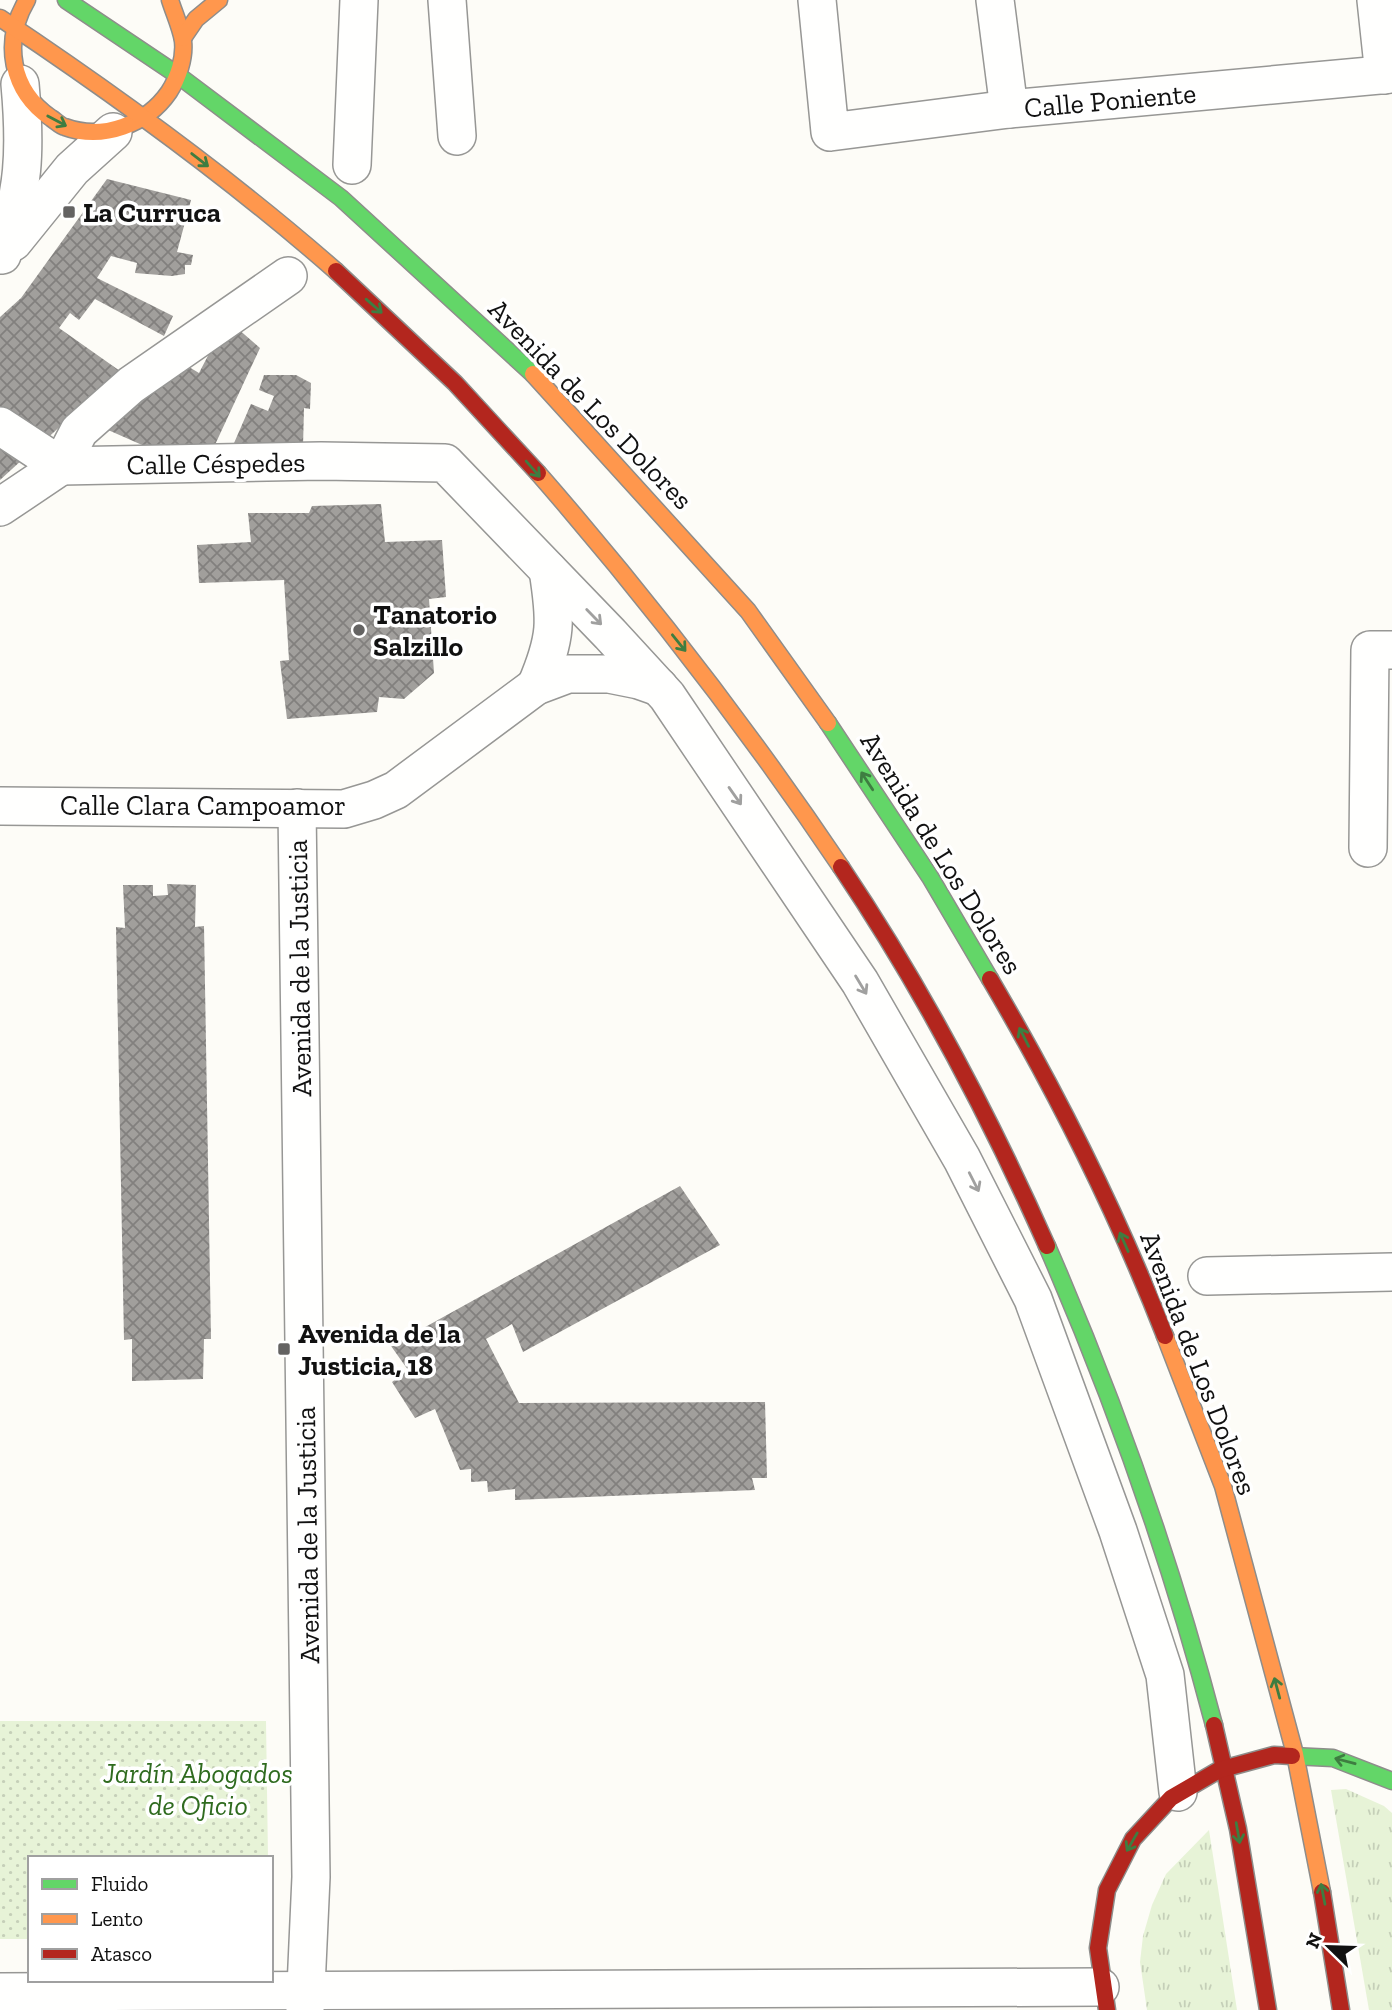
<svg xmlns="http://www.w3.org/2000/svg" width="1392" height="2010" viewBox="0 0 1392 2010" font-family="'Zilla Slab',serif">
	<defs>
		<pattern id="grass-tufts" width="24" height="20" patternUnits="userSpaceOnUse" patternTransform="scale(1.75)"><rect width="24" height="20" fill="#e7f3d7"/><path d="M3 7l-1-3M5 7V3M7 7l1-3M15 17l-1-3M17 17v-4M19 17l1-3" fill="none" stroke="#c5cfb8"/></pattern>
		<pattern id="park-dots" width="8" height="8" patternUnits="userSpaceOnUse" patternTransform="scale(1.75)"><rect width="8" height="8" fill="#e7f3d7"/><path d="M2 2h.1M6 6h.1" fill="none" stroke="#c5cfb8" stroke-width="1.8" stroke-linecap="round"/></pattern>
		<pattern id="building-cross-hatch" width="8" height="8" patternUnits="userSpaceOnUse" patternTransform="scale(1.75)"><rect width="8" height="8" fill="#a19f9c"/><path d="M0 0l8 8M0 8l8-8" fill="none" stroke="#82807e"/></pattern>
	</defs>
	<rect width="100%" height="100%" fill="#fdfcf7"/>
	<g fill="url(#grass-tufts)">
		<path d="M1346,1789L1384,1806L1392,1813V2010H1369L1331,1790Z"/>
		<path d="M1209,1830L1237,2010H1147L1140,1962L1143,1936L1152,1905L1166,1874Z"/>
	</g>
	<path fill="url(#park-dots)" d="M0,1721H266L268,1858H30V1939H0Z"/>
	<g fill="url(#building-cross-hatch)">
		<path d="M107,179L191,200L177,252L193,255L191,265H185V274L172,276L135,273L137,263L111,256L97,278L173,316L164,336L95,299L79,320L70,313L59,328L120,371L40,445L0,416V317L21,298Z"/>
		<path d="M237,328L260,348L213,449L158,452L99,426L184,364L199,373L214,344Z"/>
		<path d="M264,375H296L311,383L310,409L304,408L303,447L231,450L251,404L268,411L274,396L259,390Z"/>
		<path d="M0,443L23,459L0,480Z"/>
		<path d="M381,504L385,542L442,540L446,597L429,599L434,673L404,699L379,697L377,712L287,719L280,661L289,660L284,580L199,583L197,545L251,542L248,513H309L312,506Z"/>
		<path d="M167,884L196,885L195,927L204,926L211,1339H204L203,1379L132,1381V1339L124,1340L116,927L125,928L123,885H153V896L168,895Z"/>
		<path d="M680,1186L720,1245L523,1352L512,1324L486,1339L519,1403L765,1402L767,1478H752L755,1490L515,1500V1489L488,1492L487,1481L471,1482V1469L460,1470L435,1409L415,1418L392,1382L408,1370L391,1346Z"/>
	</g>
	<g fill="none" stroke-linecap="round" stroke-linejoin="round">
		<defs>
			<g id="street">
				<path d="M447,0L457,136"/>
				<path d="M817,0L830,132L1009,109L1392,74"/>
				<path d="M995,0L1009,109"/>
				<path d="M1376,0L1384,75"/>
				<path d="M352,165L359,0"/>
				<path d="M13,242L72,169L113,132"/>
				<path d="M2,255C24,191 26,151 20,84"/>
				<path d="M0,426L61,466L321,461L445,463L610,634L667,696L860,982L962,1159L1033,1299L1118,1531L1165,1675L1178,1792"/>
				<path d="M0,507L61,466L79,431L131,385L288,276"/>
				<path d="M536,686C557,637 556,621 548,570"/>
				<path d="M0,806L344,809L374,800L396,790L536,686L568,674H609L639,680L659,687"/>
				<path d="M297,808L311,1877L305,2010"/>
				<path d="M1368,848L1370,650H1392"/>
				<path d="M1207,1276L1392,1272"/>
				<path d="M0,1992L1100,1987"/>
			</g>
			<g id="fast">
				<path d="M66,0L179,76L341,198L533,374"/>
				<path d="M828,723L930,877L990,979"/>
				<path d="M1047,1246C1115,1402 1171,1561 1214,1725"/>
				<path d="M1292,1756L1333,1758L1392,1781"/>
			</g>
			<g id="slow">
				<path d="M27,0C2,42 11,91 51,118C56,121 60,126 65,127C103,141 147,124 169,92C178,78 185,58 183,41C181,28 174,13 170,0"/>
				<path d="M0,18C117,96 230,178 336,271"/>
				<path d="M183,38L196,19L219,0"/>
				<path d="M533,374L748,611L828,723"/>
				<path d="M538,473C647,598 748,729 841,867"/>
				<path d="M1165,1336L1223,1486L1295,1754L1322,1892"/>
			</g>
			<g id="jam">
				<path d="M336,271L455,383L538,473"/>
				<path d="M841,867C921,986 989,1115 1047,1246"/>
				<path d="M990,979C1057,1093 1117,1213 1165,1336"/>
				<path d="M1214,1725L1238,1829L1268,2010"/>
				<path d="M1322,1892L1341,2010"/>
				<path d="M1107,2010L1098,1948L1107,1890L1133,1839L1171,1798L1219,1770L1274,1755L1292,1756"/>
			</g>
		</defs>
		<use href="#street" stroke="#979795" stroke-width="40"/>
		<use href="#fast" stroke="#8e8d8b" stroke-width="19"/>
		<use href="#slow" stroke="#8e8d8b" stroke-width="19"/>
		<use href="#jam" stroke="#8e8d8b" stroke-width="19"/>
		<use href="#street" stroke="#fffffe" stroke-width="37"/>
		<use href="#fast" stroke="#63d668" stroke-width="16"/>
		<use href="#slow" stroke="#ff974d" stroke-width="16"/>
		<use href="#jam" stroke="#b3261e" stroke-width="16"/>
	</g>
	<defs><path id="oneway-shaft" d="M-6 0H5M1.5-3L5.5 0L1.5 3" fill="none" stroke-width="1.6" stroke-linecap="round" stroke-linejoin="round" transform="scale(1.75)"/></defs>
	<g stroke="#3e7d41">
		<use href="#oneway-shaft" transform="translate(57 121) rotate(28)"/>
		<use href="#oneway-shaft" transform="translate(200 160) rotate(38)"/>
		<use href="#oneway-shaft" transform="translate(374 306) rotate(41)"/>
		<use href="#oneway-shaft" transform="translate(533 469) rotate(49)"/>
		<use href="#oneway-shaft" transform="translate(679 643) rotate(51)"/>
		<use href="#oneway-shaft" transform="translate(867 781) rotate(-123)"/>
		<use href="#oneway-shaft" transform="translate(1024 1037) rotate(-117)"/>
		<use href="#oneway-shaft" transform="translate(1124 1242) rotate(-114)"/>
		<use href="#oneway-shaft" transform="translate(1277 1688) rotate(-105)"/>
		<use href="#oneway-shaft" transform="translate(1345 1761) rotate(-165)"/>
		<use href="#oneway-shaft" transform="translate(1238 1833) rotate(80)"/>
		<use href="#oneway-shaft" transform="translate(1132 1842) rotate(120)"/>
		<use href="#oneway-shaft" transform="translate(1323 1894) rotate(-101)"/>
	</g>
	<g stroke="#a0a09f">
		<use href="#oneway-shaft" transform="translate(594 617) rotate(46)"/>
		<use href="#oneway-shaft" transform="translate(735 796) rotate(55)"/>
		<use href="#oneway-shaft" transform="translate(861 985) rotate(59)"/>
		<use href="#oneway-shaft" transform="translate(974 1182) rotate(63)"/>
	</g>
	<g fill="#646362" stroke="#fff" stroke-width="2.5">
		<rect x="62" y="205" width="14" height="14" rx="3.5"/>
		<circle cx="359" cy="630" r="7"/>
		<rect x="277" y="1342" width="14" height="14" rx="3.5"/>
	</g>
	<g text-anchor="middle" stroke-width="7" stroke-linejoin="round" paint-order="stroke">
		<g font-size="28" fill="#111" stroke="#fff">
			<text transform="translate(1110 100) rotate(-5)" y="10">Calle Poniente</text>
			<text transform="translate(591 404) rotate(46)" y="10">Avenida de Los Dolores</text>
			<text transform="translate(216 463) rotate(-1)" y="10">Calle Céspedes</text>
			<text x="203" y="815">Calle Clara Campoamor</text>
			<text transform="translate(942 853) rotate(58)" y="10">Avenida de Los Dolores</text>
			<text transform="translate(299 968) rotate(-91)" y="10">Avenida de la Justicia</text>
			<text transform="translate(1199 1363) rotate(69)" y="10">Avenida de Los Dolores</text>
			<text transform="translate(307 1535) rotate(-91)" y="10">Avenida de la Justicia</text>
		</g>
		<g font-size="28" font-weight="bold" fill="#111" stroke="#fff" text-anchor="start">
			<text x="83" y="222">La Curruca</text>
			<text x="373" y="624">Tanatorio<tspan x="373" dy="32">Salzillo</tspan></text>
			<text x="298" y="1343">Avenida de la<tspan x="298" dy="32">Justicia, 18</tspan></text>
		</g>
		<g font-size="28" font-style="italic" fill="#2f6b1f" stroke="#fff">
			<text x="198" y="1783">Jardín Abogados<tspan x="198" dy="32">de Oficio</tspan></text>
		</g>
	</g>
	<rect x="28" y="1856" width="245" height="126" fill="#ffffff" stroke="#a0a0a0" stroke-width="2"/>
	<rect x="42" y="1879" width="35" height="10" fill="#63d668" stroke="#a0a0a0" stroke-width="2"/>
	<text x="91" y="1891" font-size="21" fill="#111111">Fluido</text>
	<rect x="42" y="1914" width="35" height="10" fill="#ff974d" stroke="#a0a0a0" stroke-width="2"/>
	<text x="91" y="1926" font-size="21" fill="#111111">Lento</text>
	<rect x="42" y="1949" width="35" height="10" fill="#b3261e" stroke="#a0a0a0" stroke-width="2"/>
	<text x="91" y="1961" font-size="21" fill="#111111">Atasco</text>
	<g transform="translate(1329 1947) rotate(293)" stroke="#ffffff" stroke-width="5" paint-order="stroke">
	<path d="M0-5L12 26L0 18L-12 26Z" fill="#111111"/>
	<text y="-10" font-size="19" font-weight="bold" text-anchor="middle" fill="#111111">N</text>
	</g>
</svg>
